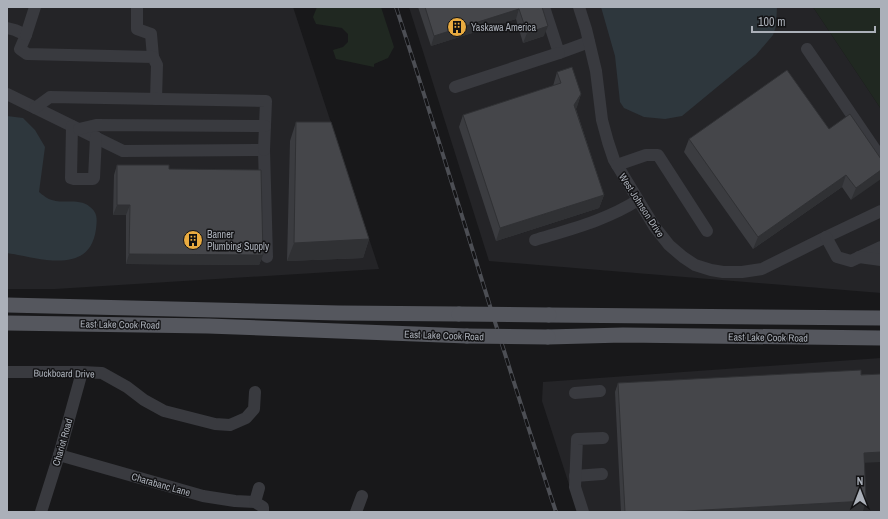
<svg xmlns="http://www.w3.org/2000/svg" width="888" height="519" viewBox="0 0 888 519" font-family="'Archivo Narrow',sans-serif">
	<rect width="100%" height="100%" fill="#18181a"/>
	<g fill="#242427">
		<path d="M7,7H293L379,269L55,289H7Z"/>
		<path d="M409,7H813L881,109V293L489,261Z"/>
		<path d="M881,358V512H578L542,401L543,382Z"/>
	</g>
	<g fill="#202821">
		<path d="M317,7H381L394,47L388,58L374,64V67L336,59L333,50L343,47L348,42V34L342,28L316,24L313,17Z"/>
		<path d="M813,7H881V109Z"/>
	</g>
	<g fill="#2e373d">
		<path d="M601,7H777L776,26L773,35L756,55L682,116L665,119L644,117L624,108L620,102L615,56Z"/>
		<path d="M7,116L23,118L35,130L45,147L39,192C43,195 47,199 52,200C64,204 80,198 90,207C98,213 97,220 96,229C90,276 39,258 7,253Z"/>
	</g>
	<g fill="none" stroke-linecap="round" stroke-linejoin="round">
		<g stroke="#393a3f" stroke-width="12">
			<path d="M137,7V29L151,34L153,57"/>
			<path d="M544,7L559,53L589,42"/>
			<path d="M579,7L586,29L596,71L602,120L608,142L614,160L654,226L669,245L683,257L695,265L711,270L723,272H742L762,269L826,237L881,211"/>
			<path d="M7,28L15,30L26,35L20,49L27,54L153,57L157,65L156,99"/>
			<path d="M26,35L35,7"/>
			<path d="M807,49L881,158"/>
			<path d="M455,87L559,53"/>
			<path d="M7,94L123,151L264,150L267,257"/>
			<path d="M35,108L50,97L266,101L264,150"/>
			<path d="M72,126L71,178L74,179H93L94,178L96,137"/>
			<path d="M79,129L96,125L265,126"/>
			<path d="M617,165L646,155H658L707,231"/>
			<path d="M826,237L837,257L851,261L881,247"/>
			<path d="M535,240C571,229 607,220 638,200"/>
			<path d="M859,257L881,260"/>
			<path d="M7,372H82L102,373L127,387L144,400L164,411L215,424L230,425L246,418L254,409L255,392"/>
			<path d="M575,393L600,391"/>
			<path d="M59,455L203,496L235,501L255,502L263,507V512"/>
			<path d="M575,476L602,474"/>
			<path d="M255,502L259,488"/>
			<path d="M41,512L59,455L82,372"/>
			<path d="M356,512L362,496"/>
			<path d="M583,512L575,487L577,439L603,438"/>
		</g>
		<g stroke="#55575e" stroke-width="15">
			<path d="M7,305L339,313L459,314"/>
			<path d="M549,315L881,318"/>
			<path d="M7,323L208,326L467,336"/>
			<path d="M548,337L623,335L881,338"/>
		</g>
		<defs>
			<path id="rail" d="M396,7C451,175 500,345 556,512"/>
		</defs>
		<use href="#rail" stroke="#4c4e54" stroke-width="4"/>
		<use href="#rail" stroke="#131315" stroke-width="2.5" stroke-dasharray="8" stroke-linecap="butt"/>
		<g stroke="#55575e" stroke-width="15">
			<path d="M459,314L549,315"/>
			<path d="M467,336L548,337"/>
		</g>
	</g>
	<g fill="#3b3c40">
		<path d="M418,7H542L544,36L523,43L516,19L431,46Z"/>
		<path d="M557,72L581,94L576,109L604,195L599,208L496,241L459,127L463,115L553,86Z"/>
		<path d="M296,122L369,239L363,258L287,261L290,141Z"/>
		<path d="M829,129L881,159L851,200L842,187L753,249L684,152L689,139Z"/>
		<path d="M117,165L169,169L263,255L259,265L126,264V215H113L114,175Z"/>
		<path d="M881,374V462H864L863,511L848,512H621L615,392L618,383Z"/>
	</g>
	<g fill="#303134">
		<path d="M519,9L516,19L431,46L434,36Z"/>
		<path d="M548,26L544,36L523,43L527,33Z"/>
		<path d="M581,94L577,107L570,118L574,105Z"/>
		<path d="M881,170V179L851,200L856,188Z"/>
		<path d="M846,175L842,187L753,249L758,237Z"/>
		<path d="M604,195L599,208L496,241L500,228Z"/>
		<path d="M117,205H130L126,215H113Z"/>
		<path d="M369,239L363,258L287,261L294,243Z"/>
		<path d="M129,254L263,255L259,265L126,264Z"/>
		<path d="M881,452V462L860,463L864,453Z"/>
		<path d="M866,501L863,511L848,512H668Z"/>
	</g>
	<g fill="#45464a" stroke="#303134">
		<path d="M425,7H542L548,26L527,33L519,9L434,36Z"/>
		<path d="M572,67L581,94L574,105L604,195L500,228L463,115L561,83L557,72Z"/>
		<path d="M787,70L829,129L850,114L881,159V170L856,188L846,175L758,237L689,139Z"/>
		<path d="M296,122H331L369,239L294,243Z"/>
		<path d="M117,165H169V169L261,170L263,255L129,254L130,205H117Z"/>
		<path d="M861,370V375L881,374V452L864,453L866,501L668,512H625L618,383Z"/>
	</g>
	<defs>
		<symbol id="building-disc" viewBox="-11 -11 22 22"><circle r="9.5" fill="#e9ab40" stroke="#131315"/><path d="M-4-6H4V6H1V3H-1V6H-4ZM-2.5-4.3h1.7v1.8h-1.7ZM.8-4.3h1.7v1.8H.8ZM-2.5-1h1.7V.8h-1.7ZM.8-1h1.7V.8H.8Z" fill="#111"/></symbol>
	</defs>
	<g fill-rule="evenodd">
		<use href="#building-disc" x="446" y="16" width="22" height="22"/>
		<use href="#building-disc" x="182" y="229" width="22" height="22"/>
	</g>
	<g text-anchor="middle" stroke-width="3" stroke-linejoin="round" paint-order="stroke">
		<g font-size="10" fill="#abb0b9" stroke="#131315" text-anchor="start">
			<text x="471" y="31">Yaskawa America</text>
			<text x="207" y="238">Banner<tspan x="207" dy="12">Plumbing Supply</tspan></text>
		</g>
		<g font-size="10" fill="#abb0b9" stroke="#131315">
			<text transform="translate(642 205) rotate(57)" y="4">West Johnson Drive</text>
			<text transform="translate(120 324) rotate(1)" y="4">East Lake Cook Road</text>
			<text transform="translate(444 335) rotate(2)" y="4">East Lake Cook Road</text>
			<text transform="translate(768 337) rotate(1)" y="4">East Lake Cook Road</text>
			<text transform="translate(64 373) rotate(1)" y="4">Buckboard Drive</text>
			<text transform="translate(62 442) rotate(-74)" y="4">Chariot Road</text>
			<text transform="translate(161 484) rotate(16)" y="4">Charabanc Lane</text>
		</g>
	</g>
	<rect width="888" height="519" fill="none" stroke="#abb0b9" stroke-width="16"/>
	<g transform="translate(860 491)" stroke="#131315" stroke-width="3" paint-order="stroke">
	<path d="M0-3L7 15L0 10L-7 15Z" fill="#abb0b9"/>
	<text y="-6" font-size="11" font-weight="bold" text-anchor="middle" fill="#abb0b9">N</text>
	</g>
	<path d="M752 26v6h123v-6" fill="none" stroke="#abb0b9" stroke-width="2"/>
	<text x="758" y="26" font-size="12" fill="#abb0b9" stroke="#131315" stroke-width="3" paint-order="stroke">100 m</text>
</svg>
